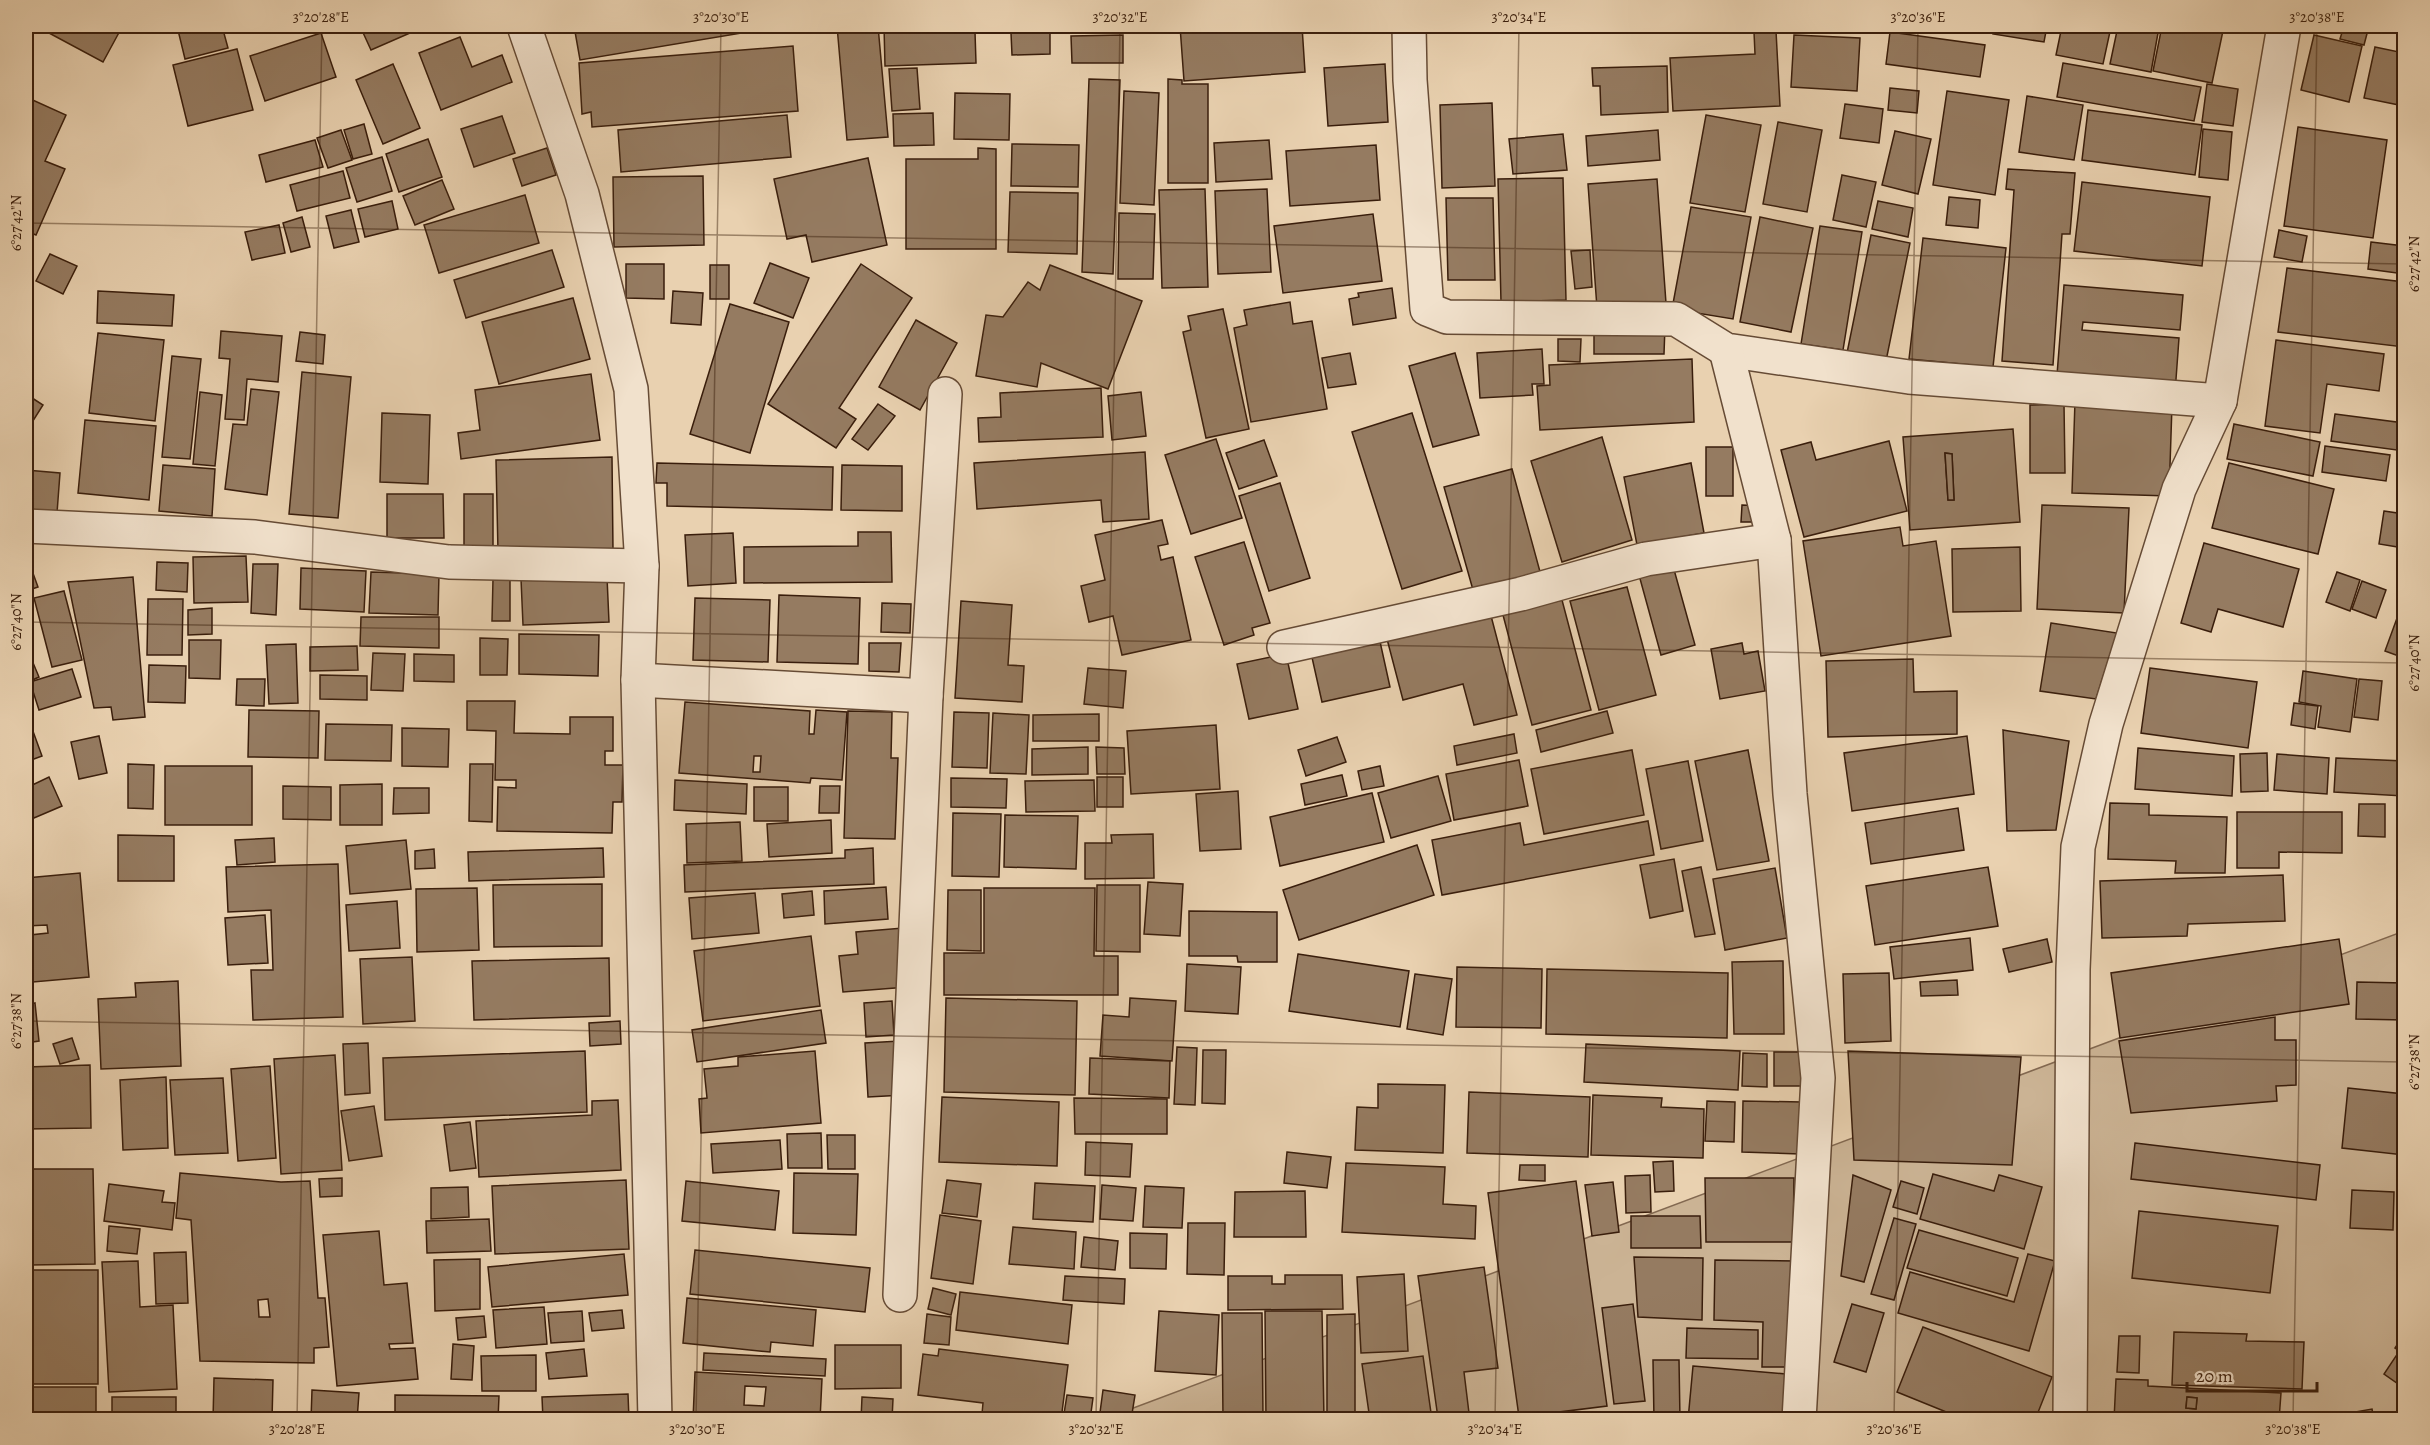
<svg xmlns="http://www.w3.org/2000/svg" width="2430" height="1445" viewBox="0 0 2430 1445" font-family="Alegreya,serif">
	<rect width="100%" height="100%" fill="#e9d1b0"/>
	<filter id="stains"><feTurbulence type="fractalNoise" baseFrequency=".00333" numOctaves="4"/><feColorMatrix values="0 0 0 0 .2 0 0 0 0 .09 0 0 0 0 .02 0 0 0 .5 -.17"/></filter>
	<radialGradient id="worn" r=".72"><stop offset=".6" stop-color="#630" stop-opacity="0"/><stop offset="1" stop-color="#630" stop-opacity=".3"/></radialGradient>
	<path fill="#cbb394" stroke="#826850" stroke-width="1.5" d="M2404,931V1419H1104Z"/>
	<g fill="#957b61" stroke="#3a1e0c" stroke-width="1.5" fill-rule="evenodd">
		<path d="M36,26H119L122,27L103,62Z"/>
		<path d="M177,26H222L228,48L185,59Z"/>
		<path d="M360,26H426L371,50Z"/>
		<path d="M574,26H784L580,60Z"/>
		<path d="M837,26H878L888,137L847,140Z"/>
		<path d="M884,26H956L957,32H975L976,63L885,66Z"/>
		<path d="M1180,26H1302L1305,72L1184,81Z"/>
		<path d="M1346,26H1389V29L1347,33Z"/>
		<rect x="1653" y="26" width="36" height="1"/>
		<path d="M1945,26H1981L1980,31Z"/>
		<path d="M1995,26H2047L2044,42L1993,34Z"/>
		<path d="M2062,26L2111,27L2103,64L2056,55Z"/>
		<path d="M2118,26L2158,33L2151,72L2110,64Z"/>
		<path d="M2162,26H2224L2212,83L2153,71Z"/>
		<path d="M2344,26H2369L2364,45L2340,39Z"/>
		<path d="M1776,31L1780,106L1673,111L1670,58L1755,54L1754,32Z"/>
		<path d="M1050,32V54L1012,55L1011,33Z"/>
		<path d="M1890,32L1985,45L1980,77L1886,64Z"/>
		<path d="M321,33L336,77L265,101L250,56Z"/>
		<path d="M1123,35V63H1072L1071,36Z"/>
		<path d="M1794,35L1860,38L1857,91L1791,87Z"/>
		<path d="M2314,35L2362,46L2349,102L2301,90Z"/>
		<path d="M460,37L472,67L502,55L512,82L441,110L419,53Z"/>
		<path d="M793,46L798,111L592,127L591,112L582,114L579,63Z"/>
		<path d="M2375,47L2404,53V106L2364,98Z"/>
		<path d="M237,49L253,110L188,126L173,65Z"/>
		<path d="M2063,63L2201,87L2194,121L2057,97Z"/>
		<path d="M393,64L420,128L383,144L356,80Z"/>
		<path d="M1385,64L1388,122L1328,126L1324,68Z"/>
		<path d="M1667,66L1668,112L1601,115L1600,86H1593L1592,68Z"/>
		<path d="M917,68L920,109L892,111L889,69Z"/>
		<path d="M1089,79L1120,80L1113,274L1082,272Z"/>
		<path d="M1168,79L1182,80V84H1208V183H1168Z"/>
		<path d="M2207,84L2238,89L2233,126L2202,122Z"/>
		<path d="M1890,88L1919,91L1917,113L1888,110Z"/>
		<path d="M1124,91L1159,93L1154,205L1120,203Z"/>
		<path d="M1947,91L2009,100L1995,195L1933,185Z"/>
		<path d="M955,93L1010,94L1009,140L954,139Z"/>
		<path d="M2027,96L2083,105L2074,160L2019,152Z"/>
		<path d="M26,97L66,115L45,161L65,169L36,235L26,231Z"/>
		<path d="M1492,103L1495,186L1442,188L1440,105Z"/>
		<path d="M1845,104L1883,109L1879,143L1840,138Z"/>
		<path d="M2088,110L2202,125L2195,175L2082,160Z"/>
		<path d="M933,113L934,145L894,146L893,114Z"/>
		<path d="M787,115L791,157L621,172L618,130Z"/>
		<path d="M1706,115L1761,125L1745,212L1690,203Z"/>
		<path d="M502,116L515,153L474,167L461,129Z"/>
		<path d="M1778,122L1822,130L1807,212L1763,204Z"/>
		<path d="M364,124L372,154L353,159L344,130Z"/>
		<path d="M2298,127L2387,140L2373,238L2284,226Z"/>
		<path d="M2203,129L2232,132L2228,180L2199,177Z"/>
		<path d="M341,130L352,160L328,168L317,138Z"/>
		<path d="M1658,130L1660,160L1588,166L1586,136Z"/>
		<path d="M1895,131L1931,139L1918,194L1882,185Z"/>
		<path d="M1563,134L1567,170L1513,174L1509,139Z"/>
		<path d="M428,139L442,177L399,192L386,154Z"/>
		<path d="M315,140L323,167L266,182L259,155Z"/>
		<path d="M1269,140L1272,179L1216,182L1214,143Z"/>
		<path d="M1012,144L1079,145L1078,187L1011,186Z"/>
		<path d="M1376,145L1380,200L1290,206L1286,151Z"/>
		<path d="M547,148L556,175L522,186L513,159Z"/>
		<path d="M978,148L996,149V249H906V159H978Z"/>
		<path d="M382,157L392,191L357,202L346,168Z"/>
		<path d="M868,158L887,245L812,262L806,235L787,239L774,179Z"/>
		<path d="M2008,169L2075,173L2070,234H2062L2053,365L2002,361L2014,190L2006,189Z"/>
		<path d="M343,171L350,198L297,211L290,185Z"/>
		<path d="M1842,175L1876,182L1866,227L1833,220Z"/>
		<path d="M703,176L704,245L614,247L613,177Z"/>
		<path d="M1563,178L1566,300L1501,302L1498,179Z"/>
		<path d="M1657,179L1666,303L1597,308L1588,184Z"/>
		<path d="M442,180L454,209L415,225L403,196Z"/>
		<path d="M2082,182L2210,197L2202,266L2074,251Z"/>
		<path d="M1205,189L1208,287L1162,288L1159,190Z"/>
		<path d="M1267,189L1271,272L1218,274L1215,191Z"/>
		<path d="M1010,192L1078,193L1077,254L1008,252Z"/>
		<path d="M525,195L539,243L439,273L424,225Z"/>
		<path d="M1949,197L1980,200L1978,228L1946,225Z"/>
		<path d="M1446,198H1493L1495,280H1448Z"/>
		<path d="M392,201L398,229L365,237L358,209Z"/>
		<path d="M1878,201L1913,208L1908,237L1872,229Z"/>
		<path d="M1691,207L1751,217L1733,319L1672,309Z"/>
		<path d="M351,210L359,242L334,248L326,216Z"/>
		<path d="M1119,213L1155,214L1153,279H1118Z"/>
		<path d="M1373,214L1382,281L1283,293L1274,226Z"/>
		<path d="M302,217L310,247L291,252L283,223Z"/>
		<path d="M1760,217L1813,228L1791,332L1740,322Z"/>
		<path d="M279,225L285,253L252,260L245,232Z"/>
		<path d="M1820,226L1862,232L1843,350L1801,344Z"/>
		<path d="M2279,230L2307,236L2302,262L2274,257Z"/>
		<path d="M1871,235L1910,243L1886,361L1847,353Z"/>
		<path d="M1923,238L2006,248L1993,367L1909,359Z"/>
		<path d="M26,239L32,242L26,258Z"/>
		<path d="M2371,242L2404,246V274L2368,269Z"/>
		<path d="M552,250L564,287L466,318L454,280Z"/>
		<path d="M1590,250L1592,287L1575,289L1571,251Z"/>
		<path d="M50,254L77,266L63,294L36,281Z"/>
		<path d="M770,263L809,278L793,318L754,303Z"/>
		<path d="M626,264H664V299L626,298Z"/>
		<path d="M861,264L912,298L839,408L856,419L836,448L768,404Z"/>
		<rect x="710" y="265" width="19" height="34"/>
		<path d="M1050,265L1142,301L1108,389L1041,363L1037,387L976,376L986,315L1003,317L1028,282L1040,290Z"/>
		<path d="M2287,268L2404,282V347L2278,332Z"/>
		<path d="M2064,285L2183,295L2180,330L2083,322L2082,330L2179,338L2175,393L2057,375Z"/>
		<path d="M1392,288L1396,318L1353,325L1349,299L1359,297L1358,293Z"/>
		<path d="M98,291L174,295L172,326L97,323Z"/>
		<path d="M673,291L703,293L701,325L671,323Z"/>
		<path d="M573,298L590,359L499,384L482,322Z"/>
		<path d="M1290,302L1293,324L1312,321L1327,409L1251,422L1234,328L1247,325L1244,310Z"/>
		<path d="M730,304L789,322L750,453L690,434Z"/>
		<path d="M1223,309L1249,429L1206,438L1183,332L1191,330L1188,316Z"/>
		<path d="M916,320L957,343L920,410L879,387Z"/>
		<path d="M1665,326L1664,354H1594V327Z"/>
		<path d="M221,331L282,336L278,382L247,379L244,420L225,419L230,359L219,358Z"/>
		<path d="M300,332L325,335L323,364L296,361Z"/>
		<path d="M98,333L164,340L155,421L89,413Z"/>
		<path d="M1558,339H1581L1580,362L1558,361Z"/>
		<path d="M2276,340L2384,354L2379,391L2327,384L2320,433L2265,426Z"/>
		<path d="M1542,349L1544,384H1532L1533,395L1480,398L1477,353Z"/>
		<path d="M1350,353L1356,384L1328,388L1322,358Z"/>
		<path d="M1455,353L1479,435L1433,447L1409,366Z"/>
		<path d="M172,356L201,359L190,459L162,457Z"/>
		<path d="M1692,359L1694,422L1540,430L1537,386L1550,385L1549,365Z"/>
		<path d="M302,372L351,377L338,518L289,514Z"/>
		<path d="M591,374L600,440L461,459L458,433L480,430L475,390Z"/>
		<path d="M1101,388L1103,437L979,442L978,418L1001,417L1000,393Z"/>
		<path d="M251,389L279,392L267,495L225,489L233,424L247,425Z"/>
		<path d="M200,392L222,395L215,466L193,464Z"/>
		<path d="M1141,392L1146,436L1112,440L1108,396Z"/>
		<path d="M26,394L43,405L26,432Z"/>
		<path d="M2075,401L2172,405L2169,496L2072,493Z"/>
		<path d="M878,404L895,416L868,450L852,439Z"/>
		<path d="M2064,404L2065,473H2030V405Z"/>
		<path d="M382,413L430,415L428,484L380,482Z"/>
		<path d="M1412,413L1462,571L1402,589L1352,432Z"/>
		<path d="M2335,414L2404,423V451L2331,441Z"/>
		<path d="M85,420L156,426L149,500L78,493Z"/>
		<path d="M2234,424L2320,442L2313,476L2227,459Z"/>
		<path d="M2013,429L2020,522L1910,530L1903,437ZM1945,453L1952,454L1954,500H1948Z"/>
		<path d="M1602,437L1632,540L1562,562L1531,461Z"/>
		<path d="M1216,439L1242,518L1191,534L1165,455Z"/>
		<path d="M1264,440L1277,476L1239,489L1226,453Z"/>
		<path d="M1889,441L1907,511L1804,537L1781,450L1811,442L1816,460Z"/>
		<path d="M2325,446L2390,455L2386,481L2322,472Z"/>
		<rect x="1706" y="447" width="27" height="49"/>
		<path d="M1145,452L1149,519L1103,522L1101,500L977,509L974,463Z"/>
		<path d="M1945,453L1952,454L1954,500H1948Z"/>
		<path d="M612,457L613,551L498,552L496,460Z"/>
		<path d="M657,463L833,467L832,510L667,506V483H656Z"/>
		<path d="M1691,463L1704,533L1637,545L1624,477Z"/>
		<path d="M2229,463L2334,489L2318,554L2212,528Z"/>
		<path d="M163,465L215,469L212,516L159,511Z"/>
		<path d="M842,465L902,466V511L841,510Z"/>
		<path d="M1512,469L1542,579L1475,597L1444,487Z"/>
		<path d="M26,470L60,473L57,513L26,511Z"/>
		<path d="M1280,483L1310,578L1269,591L1239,496Z"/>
		<path d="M387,494H443L444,538H387Z"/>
		<rect x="464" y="494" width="29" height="54"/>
		<path d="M1742,505L1761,506V522H1741Z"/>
		<path d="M2042,505L2129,508L2124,613L2037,609Z"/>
		<path d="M2384,511L2404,514V548L2379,544Z"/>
		<path d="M1162,520L1168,544L1158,546L1161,560L1173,557L1191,640L1122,655L1113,616L1089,622L1081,586L1105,580L1095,535Z"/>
		<path d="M1900,527L1903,546L1936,541L1951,636L1821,656L1803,541Z"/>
		<path d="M858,532H891L892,582L744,583V547L858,546Z"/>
		<path d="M733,533L736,583L688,586L685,535Z"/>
		<path d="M1244,542L1270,623L1252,628L1254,635L1224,645L1195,557Z"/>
		<path d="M2204,543L2299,569L2283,627L2218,609L2211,632L2181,623Z"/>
		<path d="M2020,547L2021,611L1953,612L1952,549Z"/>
		<path d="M26,554L38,587L26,591Z"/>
		<path d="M246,556L248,602L194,603L193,557Z"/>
		<path d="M157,562L188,563L187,592L156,590Z"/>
		<path d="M253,564H278L276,615L251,613Z"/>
		<path d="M1673,566L1695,645L1661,655L1639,575Z"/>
		<path d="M301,568L366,571L364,612L300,609Z"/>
		<path d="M371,572L439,574L438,615L369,613Z"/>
		<path d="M2337,572L2360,580L2350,611L2326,602Z"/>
		<path d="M133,577L145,717L113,720L111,707L94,708L68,582Z"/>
		<path d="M607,577L609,622L523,625L521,579Z"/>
		<path d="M493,579H510V621H492Z"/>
		<path d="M2362,581L2386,590L2376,618L2352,609Z"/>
		<path d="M1627,587L1656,695L1599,710L1570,601Z"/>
		<path d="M64,591L82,660L52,667L34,598Z"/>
		<path d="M779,595L860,598L858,664L777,662Z"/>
		<path d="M695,598L770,600L768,662L693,660Z"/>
		<path d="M148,599H183L182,655H147Z"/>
		<path d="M2404,599V658L2385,651Z"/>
		<path d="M1562,600L1591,710L1532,725L1503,615Z"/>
		<path d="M961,601L1012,605L1008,665L1024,666L1022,702L955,698Z"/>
		<path d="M882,603L911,604L910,633L881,632Z"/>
		<path d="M212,608V634L188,635V610Z"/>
		<path d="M1490,612L1517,715L1474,725L1463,684L1403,700L1387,639Z"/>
		<path d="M361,617H439V648L360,646Z"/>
		<path d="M2051,623L2117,633L2096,699L2040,691Z"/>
		<path d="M519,634L599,635L598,676L519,674Z"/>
		<path d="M1379,637L1390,687L1322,702L1311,653Z"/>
		<path d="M480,638L508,639L507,675H480Z"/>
		<path d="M189,640H221L220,679L189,678Z"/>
		<path d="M869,643H901L899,672L869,671Z"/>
		<path d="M1742,643L1744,654L1758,651L1765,691L1720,699L1711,649Z"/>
		<path d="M296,644L298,703L269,704L266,645Z"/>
		<path d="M26,646L39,677L26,683Z"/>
		<path d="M357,646L358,670L310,671V647Z"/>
		<path d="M373,653L405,654L403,691L371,690Z"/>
		<path d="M414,654L454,655V682L414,681Z"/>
		<path d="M1286,654L1298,709L1249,719L1237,664Z"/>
		<path d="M1913,659L1914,692L1957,691V734L1828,737L1826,661Z"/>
		<path d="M149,665L186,666L185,703L148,702Z"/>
		<path d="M1088,668L1126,671L1123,708L1084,704Z"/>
		<path d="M2150,668L2257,682L2248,748L2141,733Z"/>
		<path d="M72,669L81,697L39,710L30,682Z"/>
		<path d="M2303,671L2357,679L2350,732L2318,727L2321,706L2299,702Z"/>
		<path d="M320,675L367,676V700L320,699Z"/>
		<path d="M237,679H265L264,706L236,705Z"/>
		<path d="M2359,679L2382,681L2378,720L2354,717Z"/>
		<path d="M467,701H515L514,733L570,734V717H613V751H605V765H623L622,802H613L612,833L497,831L498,787L516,788V780H495L496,731L467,730Z"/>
		<path d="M685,702L810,711L809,734H814L816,710L847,712L842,780L811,778L810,783L679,773ZM754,756H761L760,772H753Z"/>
		<path d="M2294,703L2318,706L2315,729L2291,725Z"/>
		<path d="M249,710L319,711L318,758L248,757Z"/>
		<path d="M848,711L892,712L891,758H898L895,839L844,838Z"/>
		<path d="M1607,711L1613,733L1541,752L1536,730Z"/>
		<path d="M26,712L42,756L26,762Z"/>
		<path d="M954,712L989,713L987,768L952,767Z"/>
		<path d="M993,713L1029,715L1026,774L990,773Z"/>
		<path d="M1099,714V741H1033V715Z"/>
		<path d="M326,724L392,725L391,761L325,760Z"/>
		<path d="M1216,725L1220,789L1131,794L1127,731Z"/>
		<path d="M402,728L449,729L448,767L402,766Z"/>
		<path d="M2003,730L2069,741L2056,830L2007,831Z"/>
		<path d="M1514,734L1517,753L1457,765L1454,746Z"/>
		<path d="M99,736L107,773L79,779L71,742Z"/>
		<path d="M1967,736L1974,794L1852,811L1844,753Z"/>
		<path d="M1337,737L1346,762L1306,776L1298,750Z"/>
		<path d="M1088,747V774L1032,775V749Z"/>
		<path d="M1096,747L1124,748L1125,774H1097Z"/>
		<path d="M2138,748L2234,756L2232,796L2135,789Z"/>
		<path d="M1632,750L1644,815L1544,834L1531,769Z"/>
		<path d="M1748,750L1769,861L1717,870L1695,761Z"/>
		<path d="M2267,753L2268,791L2241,792L2240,754Z"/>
		<path d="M2277,754L2329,758L2327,794L2274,790Z"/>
		<path d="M2336,758L2404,761V796L2334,792Z"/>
		<path d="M1519,760L1528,806L1454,820L1446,774Z"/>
		<path d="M1688,761L1703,841L1661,849L1646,769Z"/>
		<path d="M128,764L154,765L153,809L128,808Z"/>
		<path d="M470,764H493L492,822L469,821Z"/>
		<rect x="165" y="766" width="87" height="59"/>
		<path d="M1380,766L1384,786L1362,790L1358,771Z"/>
		<path d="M1342,775L1347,796L1305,805L1301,784Z"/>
		<path d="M1438,776L1451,821L1391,838L1378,793Z"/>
		<path d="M49,777L62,806L34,818L26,800V788Z"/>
		<rect x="1097" y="777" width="26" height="30"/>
		<path d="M951,778L1007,779L1006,808L951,807Z"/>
		<path d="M675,780L747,784L746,814L674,810Z"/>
		<path d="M1094,780L1095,811L1026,812L1025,781Z"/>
		<path d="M382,784V825H340V785Z"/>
		<path d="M283,786L331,787V820L283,819Z"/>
		<path d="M820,786H840L839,813H819Z"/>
		<rect x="754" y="787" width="34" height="34"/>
		<path d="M394,788H429V813L393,814Z"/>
		<path d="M1238,791L1241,849L1200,851L1196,794Z"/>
		<path d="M1372,793L1384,842L1280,866L1270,817Z"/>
		<path d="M2110,803L2149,804V815L2227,817L2225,873H2175L2176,861L2108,859Z"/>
		<path d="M2359,804H2385V837L2358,836Z"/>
		<path d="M1958,808L1964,850L1871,864L1865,823Z"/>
		<path d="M2237,812H2342V853L2279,852V868H2237Z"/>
		<path d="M953,813L1001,814L999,877L952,876Z"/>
		<path d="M1005,815L1078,816L1076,869L1004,867Z"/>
		<path d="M831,820L832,853L769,857L767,824Z"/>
		<path d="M1648,821L1654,855L1442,895L1432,840L1520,823L1524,845Z"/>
		<path d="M740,822L742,861L687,863L686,824Z"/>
		<path d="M1153,834L1154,878L1085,879V843H1112L1111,835Z"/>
		<path d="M118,835L174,836V881H118Z"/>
		<path d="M274,838L275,862L237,865L235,840Z"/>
		<path d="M406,840L411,889L350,894L346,846Z"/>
		<path d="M1417,845L1434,895L1299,940L1283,890Z"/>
		<path d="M603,848L604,877L469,881L468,852Z"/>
		<path d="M873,848L874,884L685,892L684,865L845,858V850Z"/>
		<path d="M434,849L435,868L415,869V851Z"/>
		<path d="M1674,859L1683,911L1650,918L1640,865Z"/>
		<path d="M338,864L343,1017L253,1020L251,970H273L271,910L228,912L226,867Z"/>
		<path d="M1701,867L1715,934L1695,937L1682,871Z"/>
		<path d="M1988,867L1998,926L1875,945L1866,886Z"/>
		<path d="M1775,868L1787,938L1725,950L1713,879Z"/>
		<path d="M80,873L89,977L33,982L30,935L48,933L47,925L26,926V878Z"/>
		<path d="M2283,875L2285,921L2188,924L2187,936L2102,938L2100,881Z"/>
		<path d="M1148,882L1183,884L1180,936L1144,934Z"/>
		<path d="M602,884V946L494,947L493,885Z"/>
		<path d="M1097,885H1140V952L1096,951Z"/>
		<path d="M886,887L888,919L825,924L824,891Z"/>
		<path d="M477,888L479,950L417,952L416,889Z"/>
		<path d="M984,888H1095L1094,956H1118V995H944V953H984Z"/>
		<path d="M948,890H981V951L947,950Z"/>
		<path d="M812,891L814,915L784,918L782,894Z"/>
		<path d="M755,893L759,933L692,939L689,898Z"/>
		<path d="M397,901L400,948L349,951L346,905Z"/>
		<path d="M1189,911L1277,912V962H1238L1237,956H1189Z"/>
		<path d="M265,915L268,963L228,965L225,918Z"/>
		<path d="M903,928L908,987L843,992L839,956L858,954L856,932Z"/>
		<path d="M811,936L820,1006L703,1021L694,951Z"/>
		<path d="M1970,938L1973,970L1894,979L1890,947Z"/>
		<path d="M2047,939L2052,962L2009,972L2003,949Z"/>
		<path d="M2339,939L2349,1004L2120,1038L2111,973Z"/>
		<path d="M1298,954L1409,971L1400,1027L1289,1011Z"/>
		<path d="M412,957L415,1021L363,1024L360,959Z"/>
		<path d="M609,958L610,1016L474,1020L472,961Z"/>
		<path d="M1783,961L1784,1034H1734L1732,962Z"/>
		<path d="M1187,964L1241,967L1238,1014L1185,1011Z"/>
		<path d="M1457,967L1542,969L1541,1028L1456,1027Z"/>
		<path d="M1547,969L1728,973L1727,1038L1546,1034Z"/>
		<path d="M1889,973L1891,1041L1845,1043L1843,974Z"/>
		<path d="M1415,974L1452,979L1443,1035L1407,1029Z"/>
		<path d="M1957,980L1958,995L1921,996L1920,982Z"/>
		<path d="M178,981L181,1066L101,1069L98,999L136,997L135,983Z"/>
		<path d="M2357,982L2404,983V1020L2356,1019Z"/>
		<path d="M946,998L1077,1001L1075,1095L944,1092Z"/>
		<path d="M1130,998L1176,1001L1172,1061L1100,1056L1103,1015L1129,1017Z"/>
		<path d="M892,1001L894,1035L866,1037L864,1003Z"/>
		<path d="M35,1003L39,1041L26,1043V1005Z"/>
		<path d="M821,1010L826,1043L697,1062L692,1030Z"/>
		<path d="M2275,1017V1040H2296V1085L2276,1086L2277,1101L2131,1113L2119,1041Z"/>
		<path d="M620,1021L621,1044L590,1046L589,1023Z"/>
		<path d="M72,1038L79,1059L60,1064L53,1044Z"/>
		<path d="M900,1041L904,1095L868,1097L865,1043Z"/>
		<path d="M368,1043L370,1093L345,1095L343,1044Z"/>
		<path d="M1586,1044L1740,1051L1738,1090L1584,1082Z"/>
		<path d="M1177,1047L1197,1048L1195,1105L1174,1104Z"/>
		<path d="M1203,1050H1226L1225,1104L1202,1103Z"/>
		<path d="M585,1051L587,1112L385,1120L383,1058Z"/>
		<path d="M815,1051L821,1123L701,1133L699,1099L707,1098L704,1069L738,1066V1057Z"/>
		<path d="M1848,1051L2021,1057L2012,1165L1854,1160Z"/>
		<rect x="1774" y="1052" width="33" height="34"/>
		<path d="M1743,1053L1767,1054V1087L1742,1086Z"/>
		<path d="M335,1055L342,1170L281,1174L274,1059Z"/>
		<path d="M1090,1058L1170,1061L1169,1098L1089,1094Z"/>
		<path d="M90,1065L91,1128L26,1129V1067Z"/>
		<path d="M270,1066L276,1158L238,1161L231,1069Z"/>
		<path d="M166,1077L168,1148L123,1150L120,1080Z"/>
		<path d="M223,1078L228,1153L175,1155L170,1080Z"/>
		<path d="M1378,1084L1445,1085L1443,1153L1355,1150L1357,1107L1378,1108Z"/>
		<path d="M2348,1088L2404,1094V1155L2342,1148Z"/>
		<path d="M1469,1092L1590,1097L1588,1157L1467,1153Z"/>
		<path d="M1593,1095L1662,1098L1661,1107L1704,1109L1703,1158L1591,1155Z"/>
		<path d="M942,1097L1059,1102L1057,1166L939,1162Z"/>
		<path d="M1074,1098L1167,1099V1134H1075Z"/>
		<path d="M618,1100L621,1170L479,1177L476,1121L592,1115V1101Z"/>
		<path d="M1707,1101L1735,1102L1734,1142L1705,1141Z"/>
		<path d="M1743,1101L1802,1102L1800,1154L1742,1152Z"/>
		<path d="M374,1106L382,1156L349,1161L341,1111Z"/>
		<path d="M470,1122L476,1168L450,1171L444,1125Z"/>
		<path d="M821,1133L822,1168H788L787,1134Z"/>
		<path d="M827,1135H855V1169H828Z"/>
		<path d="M780,1140L782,1169L713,1173L711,1144Z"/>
		<path d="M1086,1142L1132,1144L1130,1177L1085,1175Z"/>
		<path d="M2135,1143L2320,1165L2316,1200L2131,1179Z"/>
		<path d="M1287,1152L1331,1157L1327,1188L1284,1183Z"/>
		<path d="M1673,1161L1674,1191L1655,1192L1653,1162Z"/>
		<path d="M1346,1163L1445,1167L1443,1204L1476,1206L1475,1239L1342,1232Z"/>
		<path d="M1520,1165H1545V1181L1519,1180Z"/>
		<path d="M29,1169H93L95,1264L30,1265Z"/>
		<path d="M180,1173L281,1182L310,1181L318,1298H325L329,1347L314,1348V1363L200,1361L191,1220L176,1218ZM268,1299L270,1317H259L258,1300Z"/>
		<path d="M794,1173L858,1174L856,1235L793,1233Z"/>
		<path d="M1933,1174L1994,1191L1999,1175L2042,1187L2024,1249L1920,1219Z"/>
		<path d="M1650,1175L1651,1212L1626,1213L1625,1176Z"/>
		<path d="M1853,1175L1891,1190L1864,1282L1841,1276Z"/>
		<path d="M342,1178V1196L320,1197L319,1179Z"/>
		<path d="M1705,1178H1794L1793,1242H1706Z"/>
		<path d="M626,1180L629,1249L495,1254L492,1186Z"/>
		<path d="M947,1180L981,1184L977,1217L942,1213Z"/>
		<path d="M686,1181L779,1191L775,1230L682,1221Z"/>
		<path d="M1576,1181L1607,1406L1519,1417L1488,1193Z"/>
		<path d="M1901,1181L1924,1188L1917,1214L1893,1207Z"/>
		<path d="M1613,1182L1619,1232L1592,1236L1585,1185Z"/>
		<path d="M1035,1183L1095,1186L1093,1222L1033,1219Z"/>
		<path d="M109,1184L164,1191L162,1202L175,1203L172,1230L104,1221Z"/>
		<path d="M1102,1185L1136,1188L1133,1221L1100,1219Z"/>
		<path d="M1145,1186L1184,1188L1182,1228L1143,1227Z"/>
		<path d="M468,1187L469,1217L431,1219V1188Z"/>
		<path d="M2352,1190L2394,1192L2393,1230L2350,1228Z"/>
		<path d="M1305,1191L1306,1237H1234L1235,1192Z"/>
		<path d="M2139,1211L2278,1226L2270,1293L2132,1278Z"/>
		<path d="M940,1215L981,1221L973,1284L931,1278Z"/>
		<path d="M1631,1216H1700L1701,1248H1631Z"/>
		<path d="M1894,1218L1916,1224L1894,1300L1871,1294Z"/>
		<path d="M489,1219L491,1251L427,1253L426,1221Z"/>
		<path d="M1188,1223H1225L1224,1275L1187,1274Z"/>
		<path d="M109,1226L140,1229L137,1254L107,1251Z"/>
		<path d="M1013,1227L1076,1232L1074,1269L1009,1264Z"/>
		<path d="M1919,1230L2018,1258L2007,1296L1907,1268Z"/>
		<path d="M379,1231L384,1285L407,1283L413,1343L389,1344L390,1349L415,1348L418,1379L337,1386L323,1235Z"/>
		<path d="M1130,1233L1167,1234L1166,1269L1130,1268Z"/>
		<path d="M1084,1237L1118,1241L1115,1270L1081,1267Z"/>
		<path d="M695,1250L870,1268L865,1312L690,1294Z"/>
		<path d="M186,1252L188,1303L156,1304L154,1253Z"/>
		<path d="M624,1254L628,1295L492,1307L488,1267Z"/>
		<path d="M2028,1254L2055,1261L2029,1351L1898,1313L1910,1272L2014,1302Z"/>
		<path d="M1634,1257L1703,1258L1702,1320L1638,1317Z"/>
		<path d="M480,1259V1309L435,1311L434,1260Z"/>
		<path d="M1715,1260L1796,1261L1793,1367H1762L1763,1322L1714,1320Z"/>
		<path d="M138,1261L140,1307L173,1305L177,1389L109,1392L102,1262Z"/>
		<path d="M1484,1267L1498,1368L1464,1372L1469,1413L1438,1418L1418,1276Z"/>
		<rect x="26" y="1270" width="72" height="114"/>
		<path d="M1404,1274L1408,1351L1361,1353L1357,1277Z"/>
		<path d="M1285,1275H1342L1343,1309L1228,1310V1276H1272V1284H1285Z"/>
		<path d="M1065,1276L1125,1279L1124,1304L1063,1300Z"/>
		<path d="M933,1288L956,1294L951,1315L928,1309Z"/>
		<path d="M960,1292L1072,1305L1068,1344L956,1330Z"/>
		<path d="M687,1298L816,1310L813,1346L771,1342L770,1352L683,1343Z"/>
		<path d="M1633,1304L1645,1401L1614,1404L1602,1308Z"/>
		<path d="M1852,1304L1884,1313L1866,1372L1834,1362Z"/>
		<path d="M544,1307L547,1344L496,1348L493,1310Z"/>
		<path d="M622,1310L624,1328L592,1331L589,1313Z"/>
		<path d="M582,1311L584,1341L551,1343L548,1313Z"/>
		<path d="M1159,1311L1219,1315L1216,1375L1155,1371Z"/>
		<path d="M1265,1311H1322L1324,1420H1266Z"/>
		<path d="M1222,1313H1262L1263,1418H1223Z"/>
		<path d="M927,1314L951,1317L949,1345L924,1343Z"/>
		<path d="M1355,1314V1420H1327V1315Z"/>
		<path d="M484,1316L486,1337L458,1340L456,1318Z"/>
		<path d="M1923,1327L2052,1377L2035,1420H1966L1897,1392Z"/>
		<path d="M1687,1328L1758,1330V1359L1686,1358Z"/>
		<path d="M2174,1332L2247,1334L2246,1341L2304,1342L2302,1389L2172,1385Z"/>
		<path d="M2404,1334V1354L2395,1348Z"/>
		<path d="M2119,1336H2140L2139,1373L2117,1372Z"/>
		<path d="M453,1344L474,1346L472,1380L451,1379Z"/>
		<path d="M835,1345H901V1388L835,1389Z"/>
		<path d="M584,1349L587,1376L549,1379L546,1353Z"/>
		<path d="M939,1349L1068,1365L1061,1420H1029L982,1414L983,1403L918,1395L923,1354L938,1356Z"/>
		<path d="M704,1353L826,1359L825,1376L703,1370Z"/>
		<path d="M536,1355V1391H482L481,1356Z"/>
		<path d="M1423,1356L1432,1420H1370L1362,1364Z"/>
		<path d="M2396,1356L2404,1362V1388L2384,1374Z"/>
		<path d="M1653,1360H1679L1680,1420H1654Z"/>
		<path d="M1693,1366L1786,1374L1792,1420H1688Z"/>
		<path d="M695,1372L822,1379L820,1420H693ZM745,1386L766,1387L764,1406L744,1405Z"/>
		<path d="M214,1378L273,1380L272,1420H213Z"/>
		<path d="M2116,1379L2148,1380V1386L2281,1393L2279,1420H2114ZM2187,1397L2197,1398L2196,1409L2186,1408Z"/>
		<rect x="26" y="1387" width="70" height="33"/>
		<path d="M312,1390L359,1393L357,1420H311Z"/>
		<path d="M1103,1390L1135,1395L1131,1420H1099Z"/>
		<path d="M628,1394L629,1420H543L542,1397Z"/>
		<path d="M395,1395L499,1396L498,1420H395Z"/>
		<path d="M1067,1395L1093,1398L1090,1420H1063Z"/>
		<rect x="112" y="1397" width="64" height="23"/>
		<path d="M862,1397L893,1399L892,1420H861Z"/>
		<path d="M2187,1397L2197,1398L2196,1409L2186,1408Z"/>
		<path d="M2372,1409L2374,1420H2350L2349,1413Z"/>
		<path d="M1843,1414L1864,1420H1841Z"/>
	</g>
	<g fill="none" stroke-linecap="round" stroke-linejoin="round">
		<defs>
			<g id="minor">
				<path d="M524,26L582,194L631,389L642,566L638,680L655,1420"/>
				<path d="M1409,26L1410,80L1427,309L1447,317L1676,319L1726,350L1909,377L2220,401"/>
				<path d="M1726,350L1774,540L1790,794L1818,1078L1799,1420"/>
				<path d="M26,526L255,537L449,562L642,566"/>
				<path d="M1284,647L1521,594L1646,559L1774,540"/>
				<path d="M638,680L926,696"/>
				<path d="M900,1295L926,696L945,394"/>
				<path d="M2070,1420L2073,969L2078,847L2106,724L2179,489L2220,401L2284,26"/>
			</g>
		</defs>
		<use href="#minor" stroke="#664b35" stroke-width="36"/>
		<use href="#minor" stroke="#f1e1cc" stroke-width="33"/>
	</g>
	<path fill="none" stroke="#3a1e0c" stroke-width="1.5" stroke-opacity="0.45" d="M26,223L2404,264M26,622L2404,663M26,1021L2404,1062M297,1420L322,26M696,1420L721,26M1096,1420L1120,26M1495,1420L1519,26M1894,1420L1918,26M2293,1420L2317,26"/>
	<rect width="2430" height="1445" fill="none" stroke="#e9d1b0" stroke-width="66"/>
	<path d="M2187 1382v9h130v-9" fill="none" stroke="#3a1e0c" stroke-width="3"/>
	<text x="2196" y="1382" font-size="18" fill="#3a1e0c" stroke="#f1e1cc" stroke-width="4.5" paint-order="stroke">20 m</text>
	<rect x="33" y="33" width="2364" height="1379" fill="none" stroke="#3a1e0c" stroke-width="2"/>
	<g font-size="15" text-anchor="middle" fill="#3a1e0c">
		<text x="321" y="22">3°20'28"E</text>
		<text x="721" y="22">3°20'30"E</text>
		<text x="1120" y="22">3°20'32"E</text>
		<text x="1519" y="22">3°20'34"E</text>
		<text x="1918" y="22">3°20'36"E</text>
		<text x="2317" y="22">3°20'38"E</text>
		<text transform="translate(16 223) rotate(-90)" y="5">6°27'42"N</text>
		<text transform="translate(2414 264) rotate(-90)" y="5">6°27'42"N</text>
		<text transform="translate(16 622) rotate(-90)" y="5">6°27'40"N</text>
		<text transform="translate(2414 663) rotate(-90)" y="5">6°27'40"N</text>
		<text transform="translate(16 1021) rotate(-90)" y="5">6°27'38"N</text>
		<text transform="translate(2414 1062) rotate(-90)" y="5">6°27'38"N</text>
		<text x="297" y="1434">3°20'28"E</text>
		<text x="697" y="1434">3°20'30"E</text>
		<text x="1096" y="1434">3°20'32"E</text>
		<text x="1495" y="1434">3°20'34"E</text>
		<text x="1894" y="1434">3°20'36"E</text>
		<text x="2293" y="1434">3°20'38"E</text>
	</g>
	<rect width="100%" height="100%" filter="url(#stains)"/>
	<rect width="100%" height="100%" fill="url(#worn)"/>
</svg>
